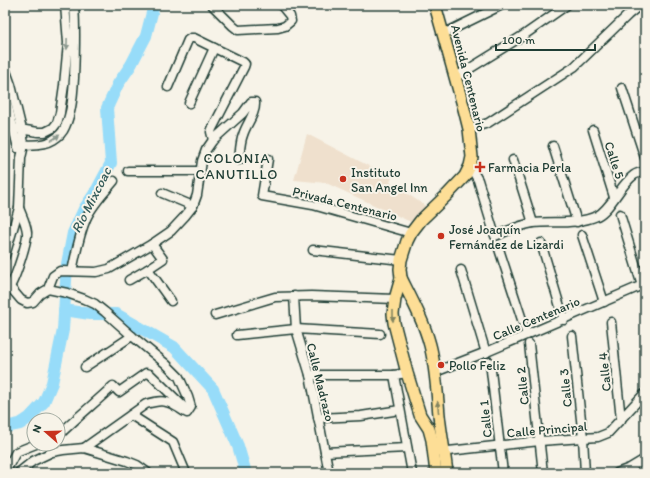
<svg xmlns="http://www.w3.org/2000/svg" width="650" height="478" viewBox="0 0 650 478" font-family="Itim,sans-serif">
	<rect width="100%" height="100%" fill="#f7f3e8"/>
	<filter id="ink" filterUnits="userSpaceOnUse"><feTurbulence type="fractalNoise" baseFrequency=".025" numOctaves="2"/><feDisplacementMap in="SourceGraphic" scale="8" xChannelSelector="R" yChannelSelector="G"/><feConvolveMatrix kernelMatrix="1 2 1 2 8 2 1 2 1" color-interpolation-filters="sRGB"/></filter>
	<g filter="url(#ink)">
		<path fill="#efe0cd" d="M307,134L392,178L390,182L427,207L413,223L326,183L294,180Z"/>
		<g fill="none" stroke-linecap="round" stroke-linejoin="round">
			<g stroke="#97dcf9" stroke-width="12">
				<path d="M64,310L90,314H116L174,347L213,389L238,446L246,473"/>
				<path d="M5,427L20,424L29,418L44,402L52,383L63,330L67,264L73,233L84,209L95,193L111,163L107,108L118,84L131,65L146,36L154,5"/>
			</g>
			<defs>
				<g id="minor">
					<path d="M212,5L233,26L238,30L278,28L285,26L291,21L290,16L281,5"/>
					<path d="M443,34L502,5"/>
					<path d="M5,68L11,85L22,130L24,145L21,158L19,208L5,256"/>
					<path d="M456,77L524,35L567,5"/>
					<path d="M168,87L188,40L191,38H194L243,62L245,64L244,67L212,129L211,132L213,140"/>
					<path d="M622,88L645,158"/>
					<path d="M5,94L18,148"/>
					<path d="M189,103L214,48"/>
					<path d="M13,128L38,132H45L53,128L57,123L60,113L64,85L68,43L65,5"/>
					<path d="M469,129L488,123L574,67L628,15L640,5"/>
					<path d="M593,130L614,197"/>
					<path d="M17,144C28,145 44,146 53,140C58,137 63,132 65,127C72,112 73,94 74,78C75,54 76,30 74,5"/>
					<path d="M553,146L577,222"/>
					<path d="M268,159L262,196L313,205L411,233"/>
					<path d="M513,160L533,223"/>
					<path d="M470,166L478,180L495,236C507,231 520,225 533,223C555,221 576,225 597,216C611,209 620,185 634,175C637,173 641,172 645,171"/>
					<path d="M128,171H200"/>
					<path d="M162,193L193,206"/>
					<path d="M620,214L642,286"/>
					<path d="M582,235L604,302"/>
					<path d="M541,243L564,320"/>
					<path d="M499,249L527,335"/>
					<path d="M313,250L401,260"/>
					<path d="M148,269L171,301"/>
					<path d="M461,270L486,353"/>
					<path d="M72,271C76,254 79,235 86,219C92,205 104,193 114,181"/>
					<path d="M129,280L148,269L163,259L152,244"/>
					<path d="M10,287L21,300L27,303L33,302L40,294L48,289L53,276L60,271L96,272L109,269L152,244L171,231L185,216L193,206L197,195L202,161L206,150L213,140L243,113L251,102H255C256,114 246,124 243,135C240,142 240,152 239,160"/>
					<path d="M48,289L67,293L84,299L95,304L105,312L132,336L166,364L179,377L188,397L191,407L187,413C182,411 180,408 175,406C165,399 157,401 146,404L84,448"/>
					<path d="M5,292C6,291 8,290 9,288C15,280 28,240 27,232C26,223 22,216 19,208"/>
					<path d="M294,296L296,329L310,375L329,473"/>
					<path d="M215,315L275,297L311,296L395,299"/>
					<path d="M611,322L621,420"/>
					<path d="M237,335L296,329L380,334"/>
					<path d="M572,336L583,438L585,473"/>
					<path d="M529,344L543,473"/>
					<path d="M490,362L503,473"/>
					<path d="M85,367L132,336"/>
					<path d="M435,372L489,351L645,284"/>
					<path d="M310,375H394L407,373"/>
					<path d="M394,375L412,473"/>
					<path d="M131,415L173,442L186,473"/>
					<path d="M318,418L361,416L400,410"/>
					<path d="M58,436C76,418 95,403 113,386L119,392L146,373L150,374L183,406"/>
					<path d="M325,452L407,448"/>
					<path d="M439,452L540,441L598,437L608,433L645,393"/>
					<path d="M8,473V467L16,452L36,444"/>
					<path d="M18,473L33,461L52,452L63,450L84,448L127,461L137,465L148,473"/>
					<path d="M617,473L630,468L645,459"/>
				</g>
				<g id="major">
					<path d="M435,5L464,109L469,129L472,157L470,166L465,176L447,195L421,220L411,233L407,241L401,260L400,269L401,278L395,299L393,314L394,323L407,373L420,415L429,429L432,440L436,473"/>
					<path d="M401,278C412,300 424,322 430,345C436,368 437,392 439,415C441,435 445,454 447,473"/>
				</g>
			</defs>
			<use href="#minor" stroke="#1f3d34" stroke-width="11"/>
			<use href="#major" stroke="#1f3d34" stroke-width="14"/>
			<use href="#minor" stroke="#f7f3e8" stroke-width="8"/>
			<use href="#major" stroke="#fdde96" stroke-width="11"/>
		</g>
		<defs><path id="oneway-solid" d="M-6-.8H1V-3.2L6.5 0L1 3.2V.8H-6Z"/></defs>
		<g fill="#8b988e">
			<use href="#oneway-solid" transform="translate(67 44) rotate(91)"/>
			<use href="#oneway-solid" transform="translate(55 138) rotate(-33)"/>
		</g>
		<g fill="#838560">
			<use href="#oneway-solid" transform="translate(393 316) rotate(90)"/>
			<use href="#oneway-solid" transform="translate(438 407) rotate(-96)"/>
		</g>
	</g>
	<g fill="#c8321e" stroke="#f7f3e8" stroke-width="1.5">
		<path d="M478 161h4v4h4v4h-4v4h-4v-4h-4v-4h4z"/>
		<circle cx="343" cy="179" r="4"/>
		<circle cx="441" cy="236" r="4"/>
		<circle cx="441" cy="365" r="4"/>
	</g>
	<g text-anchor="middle" stroke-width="4" stroke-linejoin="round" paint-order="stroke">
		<g font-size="13" fill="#1f3d34" stroke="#f7f3e8">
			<text transform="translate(469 78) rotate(76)" y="5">Avenida Centenario</text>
			<text transform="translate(615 160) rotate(72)" y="5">Calle 5</text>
			<text transform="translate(345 203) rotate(14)" y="5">Privada Centenario</text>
			<text transform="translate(536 318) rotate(-23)" y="5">Calle Centenario</text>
			<text transform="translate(604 372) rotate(-96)" y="5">Calle 4</text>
			<text transform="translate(321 382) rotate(76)" y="5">Calle Madrazo</text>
			<text transform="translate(522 386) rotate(-96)" y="5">Calle 2</text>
			<text transform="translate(565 388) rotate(-96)" y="5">Calle 3</text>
			<text transform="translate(485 419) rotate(-96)" y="5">Calle 1</text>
			<text transform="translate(547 429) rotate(-5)" y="5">Calle Principal</text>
		</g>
		<g font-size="13" fill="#1f3d34" stroke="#f7f3e8" text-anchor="start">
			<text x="488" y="172">Farmacia Perla</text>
			<text x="351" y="177">Instituto<tspan x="351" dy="15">San Angel Inn</tspan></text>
			<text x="449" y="234">José Joaquín<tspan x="449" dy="15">Fernández de Lizardi</tspan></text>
			<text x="449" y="370">Pollo Feliz</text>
		</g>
		<g font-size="14" letter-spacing="1" fill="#1f3d34" stroke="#f7f3e8">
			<text x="237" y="163">COLONIA<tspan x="237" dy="16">CANUTILLO</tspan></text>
		</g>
		<g font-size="14" font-style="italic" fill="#375d5b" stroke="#f7f3e8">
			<text transform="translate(91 200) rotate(-63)" y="5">Río Mixcoac</text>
		</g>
	</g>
	<rect width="650" height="478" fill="none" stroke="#f7f3e8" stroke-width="20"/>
	<rect x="10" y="10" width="630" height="458" fill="none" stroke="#1f3d34" stroke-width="1.5" filter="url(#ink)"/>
	<g transform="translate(46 432) rotate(290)"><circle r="19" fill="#f7f3e8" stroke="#a1aaa0"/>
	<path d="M0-3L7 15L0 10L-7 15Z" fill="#c8321e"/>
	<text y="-6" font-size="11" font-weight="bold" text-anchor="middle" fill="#1f3d34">N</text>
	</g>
	<path d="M496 44v6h99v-6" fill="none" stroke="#1f3d34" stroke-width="2"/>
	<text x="502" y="44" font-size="12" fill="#1f3d34" stroke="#f7f3e8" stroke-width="3" paint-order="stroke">100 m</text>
</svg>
